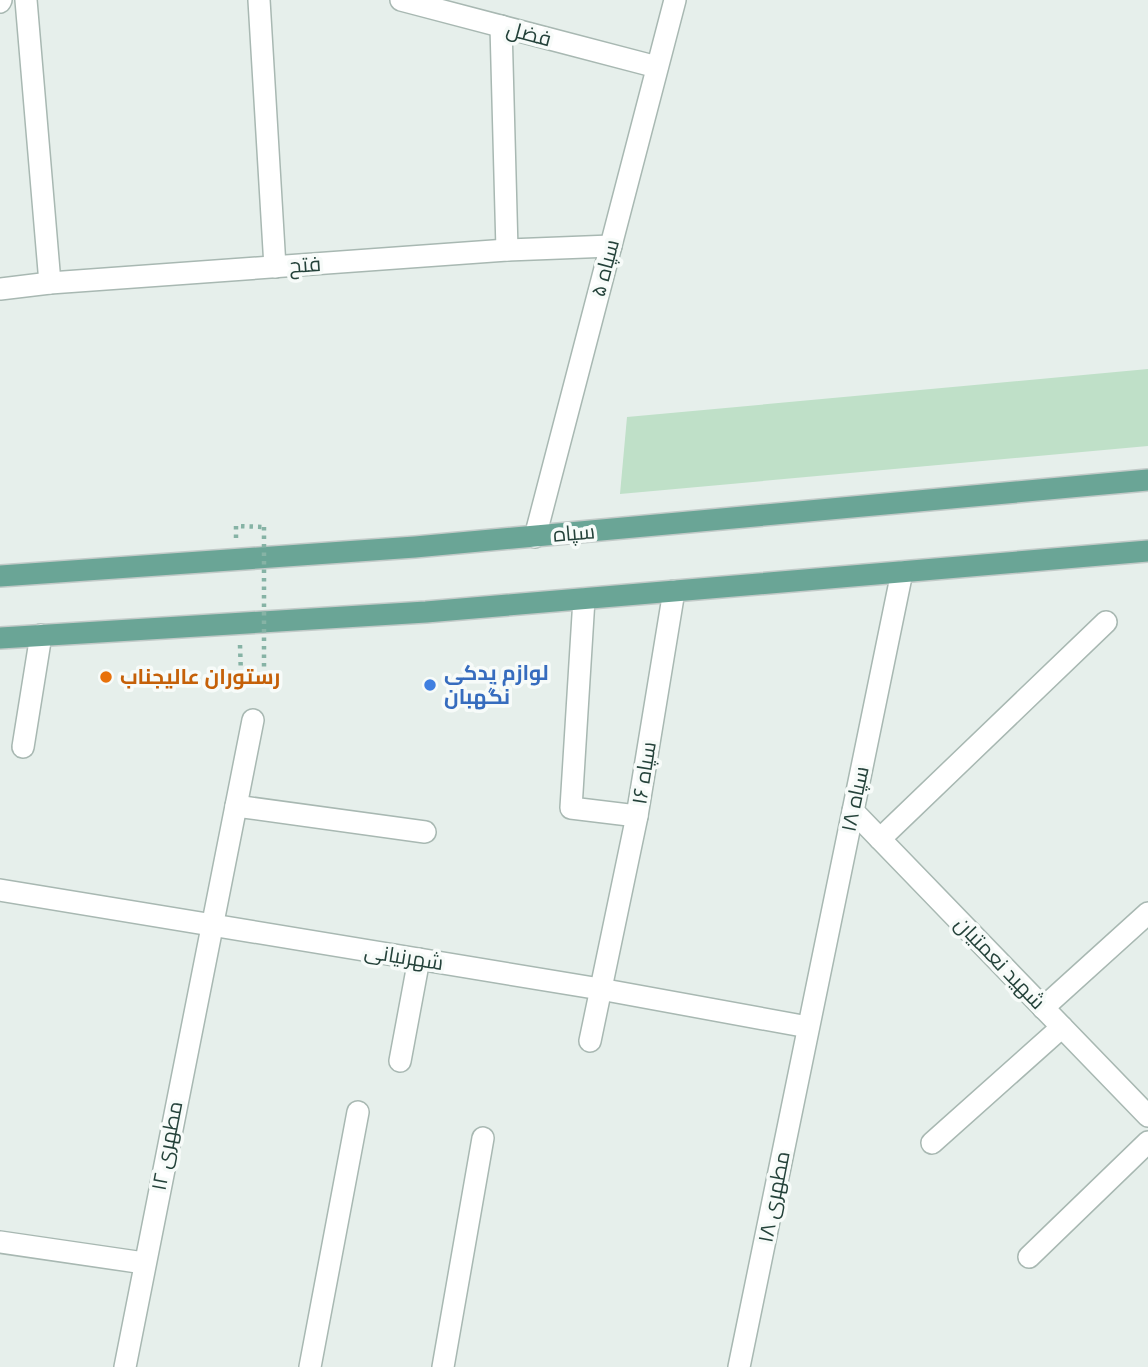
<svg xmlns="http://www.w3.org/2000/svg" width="1148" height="1367" viewBox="0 0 1148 1367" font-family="'IBM Plex Sans',Cairo,sans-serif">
	<rect width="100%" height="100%" fill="#e6efeb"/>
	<path fill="#bfe0c8" d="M1148,369V446L620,494L627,417Z"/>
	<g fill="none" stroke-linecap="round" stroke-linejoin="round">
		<defs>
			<g id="minor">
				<path d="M26,0L50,283"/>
				<path d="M259,0L275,267"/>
				<path d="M501,26L507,250"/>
				<path d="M0,289L50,283L507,250L611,246"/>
				<path d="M584,599L571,808L637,816"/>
				<path d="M23,747L41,635"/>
				<path d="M236,806L425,832"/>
				<path d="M853,811L1148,1116"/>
				<path d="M880,839L1106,622"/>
				<path d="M0,890L600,989L808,1027"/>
				<path d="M1043,1008L1148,913"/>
				<path d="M590,1041L637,816L674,591"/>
				<path d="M400,1061L419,959"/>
				<path d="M932,1143L1062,1027"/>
				<path d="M0,1242L144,1263"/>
				<path d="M1029,1257L1148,1142"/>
				<path d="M125,1367L253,720"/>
				<path d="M310,1367L358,1112"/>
				<path d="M443,1367L483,1138"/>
				<path d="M739,1367L902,572"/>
			</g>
			<g id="tertiary">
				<path d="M401,0L657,67"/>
				<path d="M0,2L1,0"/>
				<path d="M535,537L675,0"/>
			</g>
			<g id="primary">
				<path d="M0,576L415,547L1148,480"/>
				<path d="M0,638L426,612L1148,551"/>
			</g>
		</defs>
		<use href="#minor" stroke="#a8b8b2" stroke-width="24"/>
		<use href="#tertiary" stroke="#a8b8b2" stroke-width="24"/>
		<use href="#primary" stroke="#c2cac8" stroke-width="24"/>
		<g stroke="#86b3a5" stroke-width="4.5" stroke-dasharray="3.5 5" stroke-linecap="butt">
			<path d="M236,538V526L264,527"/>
			<path d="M240,645L241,675H264"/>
		</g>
		<use href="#minor" stroke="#fff" stroke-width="21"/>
		<use href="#tertiary" stroke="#fff" stroke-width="21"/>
		<use href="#primary" stroke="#6aa596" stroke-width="21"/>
		<path stroke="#86b3a5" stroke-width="4.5" stroke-dasharray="3.5 5" stroke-linecap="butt" d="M264,527V675"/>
	</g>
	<circle fill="#e8710a" stroke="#f7fbf9" stroke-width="2.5" cx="106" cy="677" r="7"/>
	<circle fill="#3f7fe0" stroke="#f7fbf9" stroke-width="2.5" cx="430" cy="685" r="7"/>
	<g text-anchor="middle" stroke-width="7" stroke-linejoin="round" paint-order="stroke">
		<g font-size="21" fill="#24423a" stroke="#f7fbf9">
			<text transform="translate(529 34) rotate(15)" y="7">فضل</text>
			<text transform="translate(305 265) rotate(-4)" y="7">فتح</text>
			<text transform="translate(605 268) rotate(-75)" y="7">سپاه ۵</text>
			<text transform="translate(574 533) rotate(-5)" y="7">سپاه</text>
			<text transform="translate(644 773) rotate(-81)" y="7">سپاه ۱۶</text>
			<text transform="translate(855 799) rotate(-78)" y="7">سپاه ۱۸</text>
			<text transform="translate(404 957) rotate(9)" y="7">شهرنیانی</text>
			<text transform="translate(1000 963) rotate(46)" y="7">شهید نعمتیان</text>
			<text transform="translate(167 1146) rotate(-79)" y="7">مطهری ۱۲</text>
			<text transform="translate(774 1197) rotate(-79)" y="7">مطهری ۱۸</text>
		</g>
		<g font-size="21" font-weight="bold" fill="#366cbe" stroke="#f7fbf9" text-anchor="start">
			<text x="444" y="680">لوازم یدکی<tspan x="444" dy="24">نگهبان</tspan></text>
		</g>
		<g font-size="21" font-weight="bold" fill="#c56008" stroke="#f7fbf9" text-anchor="start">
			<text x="120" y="684">رستوران عالیجناب</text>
		</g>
	</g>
</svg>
